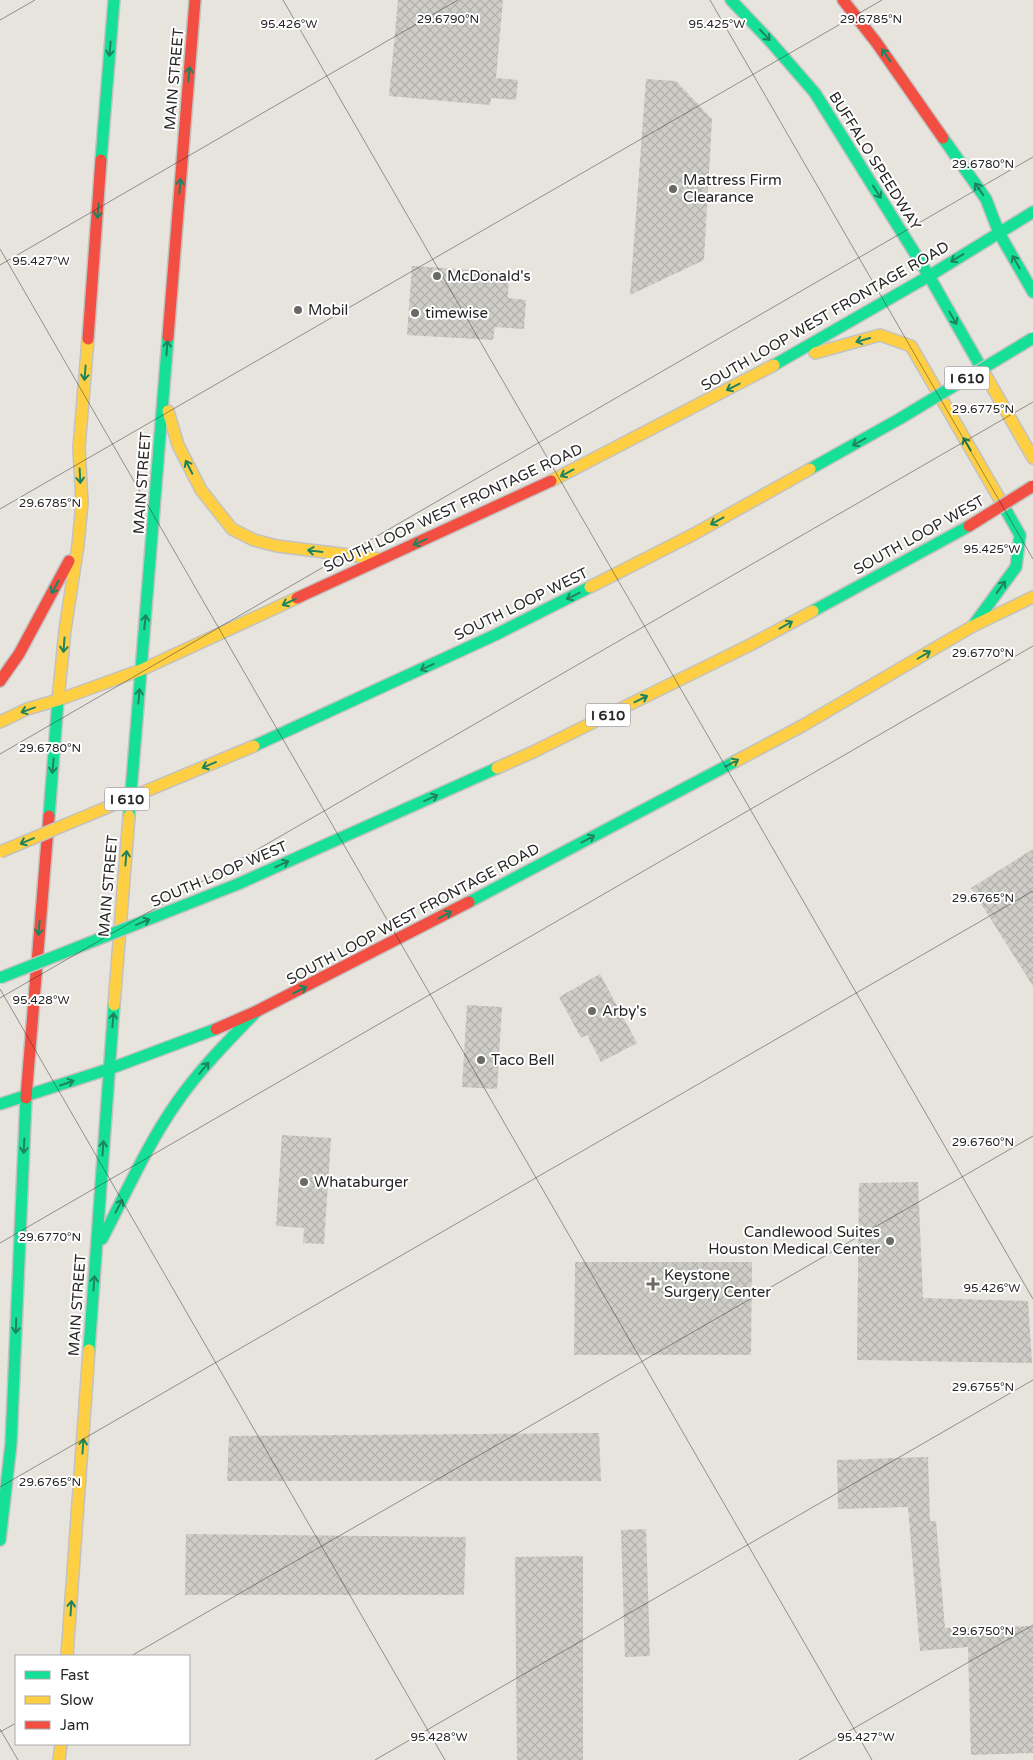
<svg xmlns="http://www.w3.org/2000/svg" width="1033" height="1760" viewBox="0 0 1033 1760" font-family="'Varela Round',sans-serif">
	<defs>
		<pattern id="building-cross-hatch" width="8" height="8" patternUnits="userSpaceOnUse" patternTransform="scale(1.25)"><rect width="8" height="8" fill="#cfcdc7"/><path d="M0 0l8 8M0 8l8-8" fill="none" stroke="#b2b0ab"/></pattern>
	</defs>
	<rect width="100%" height="100%" fill="#e6e4dc"/>
	<g fill="url(#building-cross-hatch)">
		<path d="M398,0H503L496,78L518,80L516,100L491,98L490,105L389,96Z"/>
		<path d="M646,79L676,81L712,119L704,260L630,295Z"/>
		<path d="M412,266L509,272L508,298L526,300L524,329L495,327L493,340L407,335Z"/>
		<path d="M1033,849V986L971,888Z"/>
		<path d="M600,974L637,1043L601,1062L587,1035L581,1038L559,997Z"/>
		<path d="M467,1005L502,1007L497,1089L462,1087Z"/>
		<path d="M282,1135L331,1138L324,1244L303,1243L304,1228L276,1226Z"/>
		<path d="M918,1182L923,1298L1028,1301L1032,1363L857,1360L859,1183Z"/>
		<path d="M575,1262H752L751,1355H574Z"/>
		<path d="M599,1433L601,1481H227L229,1436Z"/>
		<path d="M928,1457L930,1521H936L945,1628L1033,1626V1753L971,1755L968,1647L920,1651L908,1507L838,1509L837,1460Z"/>
		<path d="M646,1529L650,1656L625,1657L621,1530Z"/>
		<path d="M186,1534L466,1537L464,1595H185Z"/>
		<path d="M583,1556V1760H517L515,1557Z"/>
	</g>
	<g fill="none" stroke-linecap="round" stroke-linejoin="round">
		<defs>
			<g id="fast">
				<path d="M731,0L769,40L815,93L929,276L982,369"/>
				<path d="M943,138L986,199L999,233L1033,292"/>
				<path d="M101,160L114,0"/>
				<path d="M774,365L929,276L1033,212"/>
				<path d="M810,469L901,418"/>
				<path d="M813,611L969,526"/>
				<path d="M975,623L1016,567L1020,535L999,498"/>
				<path d="M141,670L168,337"/>
				<path d="M254,746L495,635L590,587"/>
				<path d="M49,816L58,700"/>
				<path d="M129,816L141,670"/>
				<path d="M238,884L497,768"/>
				<path d="M469,902L736,761"/>
				<path d="M0,1104L109,1069L216,1029"/>
				<path d="M102,1239C126,1193 147,1145 177,1102C200,1069 229,1040 257,1011"/>
				<path d="M89,1350L114,1005"/>
				<path d="M0,1540L11,1444L26,1098"/>
			</g>
			<g id="slow">
				<path d="M815,353L880,335L911,346L999,498"/>
				<path d="M982,369L1033,458"/>
				<path d="M168,411L178,445L201,490L232,529L254,540L277,546L381,559"/>
				<path d="M551,481L774,365"/>
				<path d="M590,587L694,534L810,469"/>
				<path d="M58,700L65,630L78,545L82,503L79,448L88,339"/>
				<path d="M0,722L27,709L58,700L141,670L297,598"/>
				<path d="M736,761L802,726L973,626L1033,597"/>
				<path d="M497,768L533,752L752,644L813,611"/>
				<path d="M114,1005L129,816"/>
				<path d="M67,1656L89,1350"/>
				<path d="M59,1760L61,1744"/>
			</g>
			<g id="jam">
				<path d="M843,0L876,42L943,138"/>
				<path d="M168,337L195,0"/>
				<path d="M88,339L101,160"/>
				<path d="M297,598L551,481"/>
				<path d="M0,681L19,654L69,561"/>
				<path d="M216,1029L257,1011L469,902"/>
				<path d="M26,1098L49,816"/>
			</g>
		</defs>
		<use href="#fast" stroke="#c3c2c2" stroke-width="14"/>
		<use href="#slow" stroke="#c3c2c2" stroke-width="14"/>
		<use href="#jam" stroke="#c3c2c2" stroke-width="14"/>
		<use href="#fast" stroke="#16e098" stroke-width="11"/>
		<use href="#slow" stroke="#ffcf43" stroke-width="11"/>
		<use href="#jam" stroke="#f24e42" stroke-width="11"/>
		<defs>
			<g id="fast-bridge">
				<path d="M901,418L1033,338"/>
				<path d="M0,978L238,884"/>
			</g>
			<path id="slow-bridge" d="M0,852L254,746"/>
			<path id="jam-bridge" d="M969,526L1033,486"/>
		</defs>
		<use href="#fast-bridge" stroke="#c3c2bf" stroke-width="14" stroke-linecap="butt"/>
		<use href="#slow-bridge" stroke="#c3c2bf" stroke-width="14" stroke-linecap="butt"/>
		<use href="#jam-bridge" stroke="#c3c2bf" stroke-width="14" stroke-linecap="butt"/>
		<use href="#fast-bridge" stroke="#16e098" stroke-width="11"/>
		<use href="#slow-bridge" stroke="#ffcf43" stroke-width="11"/>
		<use href="#jam-bridge" stroke="#f24e42" stroke-width="11"/>
	</g>
	<defs><path id="oneway-shaft" d="M-6 0H5M1.5-3L5.5 0L1.5 3" fill="none" stroke-width="1.6" stroke-linecap="round" stroke-linejoin="round" transform="scale(1.25)"/></defs>
	<g stroke="#1e8460">
		<use href="#oneway-shaft" transform="translate(765 35) rotate(47)"/>
		<use href="#oneway-shaft" transform="translate(110 49) rotate(95)"/>
		<use href="#oneway-shaft" transform="translate(886 55) rotate(-125)"/>
		<use href="#oneway-shaft" transform="translate(189 74) rotate(-85)"/>
		<use href="#oneway-shaft" transform="translate(180 186) rotate(-86)"/>
		<use href="#oneway-shaft" transform="translate(979 189) rotate(-125)"/>
		<use href="#oneway-shaft" transform="translate(877 192) rotate(58)"/>
		<use href="#oneway-shaft" transform="translate(98 211) rotate(94)"/>
		<use href="#oneway-shaft" transform="translate(957 258) rotate(149)"/>
		<use href="#oneway-shaft" transform="translate(1016 262) rotate(-120)"/>
		<use href="#oneway-shaft" transform="translate(953 318) rotate(60)"/>
		<use href="#oneway-shaft" transform="translate(863 340) rotate(164)"/>
		<use href="#oneway-shaft" transform="translate(167 348) rotate(-85)"/>
		<use href="#oneway-shaft" transform="translate(85 373) rotate(95)"/>
		<use href="#oneway-shaft" transform="translate(733 387) rotate(153)"/>
		<use href="#oneway-shaft" transform="translate(859 442) rotate(151)"/>
		<use href="#oneway-shaft" transform="translate(967 444) rotate(-120)"/>
		<use href="#oneway-shaft" transform="translate(189 467) rotate(-117)"/>
		<use href="#oneway-shaft" transform="translate(567 473) rotate(152)"/>
		<use href="#oneway-shaft" transform="translate(80 476) rotate(87)"/>
		<use href="#oneway-shaft" transform="translate(717 521) rotate(151)"/>
		<use href="#oneway-shaft" transform="translate(420 542) rotate(156)"/>
		<use href="#oneway-shaft" transform="translate(315 551) rotate(-173)"/>
		<use href="#oneway-shaft" transform="translate(55 587) rotate(119)"/>
		<use href="#oneway-shaft" transform="translate(1001 587) rotate(-54)"/>
		<use href="#oneway-shaft" transform="translate(573 596) rotate(153)"/>
		<use href="#oneway-shaft" transform="translate(289 602) rotate(155)"/>
		<use href="#oneway-shaft" transform="translate(145 622) rotate(-84)"/>
		<use href="#oneway-shaft" transform="translate(786 625) rotate(-29)"/>
		<use href="#oneway-shaft" transform="translate(64 645) rotate(94)"/>
		<use href="#oneway-shaft" transform="translate(924 655) rotate(-30)"/>
		<use href="#oneway-shaft" transform="translate(427 667) rotate(155)"/>
		<use href="#oneway-shaft" transform="translate(139 696) rotate(-85)"/>
		<use href="#oneway-shaft" transform="translate(641 699) rotate(-26)"/>
		<use href="#oneway-shaft" transform="translate(28 710) rotate(160)"/>
		<use href="#oneway-shaft" transform="translate(732 763) rotate(-28)"/>
		<use href="#oneway-shaft" transform="translate(209 765) rotate(157)"/>
		<use href="#oneway-shaft" transform="translate(53 766) rotate(95)"/>
		<use href="#oneway-shaft" transform="translate(431 798) rotate(-24)"/>
		<use href="#oneway-shaft" transform="translate(588 839) rotate(-28)"/>
		<use href="#oneway-shaft" transform="translate(27 841) rotate(157)"/>
		<use href="#oneway-shaft" transform="translate(126 858) rotate(-85)"/>
		<use href="#oneway-shaft" transform="translate(282 864) rotate(-24)"/>
		<use href="#oneway-shaft" transform="translate(445 915) rotate(-28)"/>
		<use href="#oneway-shaft" transform="translate(143 922) rotate(-22)"/>
		<use href="#oneway-shaft" transform="translate(39 928) rotate(95)"/>
		<use href="#oneway-shaft" transform="translate(300 990) rotate(-26)"/>
		<use href="#oneway-shaft" transform="translate(113 1020) rotate(-85)"/>
		<use href="#oneway-shaft" transform="translate(204 1068) rotate(-51)"/>
		<use href="#oneway-shaft" transform="translate(67 1083) rotate(-19)"/>
		<use href="#oneway-shaft" transform="translate(24 1146) rotate(93)"/>
		<use href="#oneway-shaft" transform="translate(103 1148) rotate(-86)"/>
		<use href="#oneway-shaft" transform="translate(119 1206) rotate(-62)"/>
		<use href="#oneway-shaft" transform="translate(94 1283) rotate(-86)"/>
		<use href="#oneway-shaft" transform="translate(16 1326) rotate(92)"/>
		<use href="#oneway-shaft" transform="translate(83 1446) rotate(-86)"/>
		<use href="#oneway-shaft" transform="translate(71 1608) rotate(-86)"/>
	</g>
	<path fill="none" stroke="#272727" stroke-width="1" stroke-opacity="0.45" d="M283,0L1033,1299M710,0L1033,559M0,20L35,0M0,249L872,1760M0,265L458,0M0,509L882,0M0,754L1033,157M0,989L445,1760M0,998L1033,402M0,1243L1033,646M0,1487L1033,891M131,1656L1033,1136M0,1729L18,1760M0,1732L16,1723M375,1760L1033,1380M799,1760L1033,1625"/>
	<g fill="#6a6966" stroke="#fff" stroke-width="2">
		<circle cx="673" cy="189" r="5"/>
		<circle cx="437" cy="276" r="5"/>
		<circle cx="298" cy="310" r="5"/>
		<circle cx="415" cy="313" r="5"/>
		<circle cx="592" cy="1011" r="5"/>
		<circle cx="481" cy="1060" r="5"/>
		<circle cx="304" cy="1182" r="5"/>
		<circle cx="890" cy="1241" r="5"/>
		<path d="M650.5 1276.5h5v5h5v5h-5v5h-5v-5h-5v-5h5z"/>
	</g>
	<g text-anchor="middle" stroke-width="4" stroke-linejoin="round" paint-order="stroke">
		<g fill="#fff" stroke="#686868" stroke-width="1">
			<rect x="944.5" y="366.5" width="45" height="23" rx="4"/>
			<rect x="585.5" y="703.5" width="45" height="23" rx="4"/>
			<rect x="104.5" y="787.5" width="45" height="23" rx="4"/>
		</g>
		<g font-size="14" font-weight="bold" fill="#272727">
			<text x="967" y="383">I 610</text>
			<text x="608" y="720">I 610</text>
			<text x="127" y="804">I 610</text>
		</g>
		<g font-size="15" fill="#272727" stroke="#fff">
			<text transform="translate(174 79) rotate(-85)" y="5">MAIN STREET</text>
			<text transform="translate(875 161) rotate(58)" y="5">BUFFALO SPEEDWAY</text>
			<text transform="translate(825 316) rotate(-30)" y="5">SOUTH LOOP WEST FRONTAGE ROAD</text>
			<text transform="translate(142 483) rotate(-86)" y="5">MAIN STREET</text>
			<text transform="translate(453 508) rotate(-25)" y="5">SOUTH LOOP WEST FRONTAGE ROAD</text>
			<text transform="translate(919 535) rotate(-29)" y="5">SOUTH LOOP WEST</text>
			<text transform="translate(521 604) rotate(-26)" y="5">SOUTH LOOP WEST</text>
			<text transform="translate(219 874) rotate(-23)" y="5">SOUTH LOOP WEST</text>
			<text transform="translate(108 886) rotate(-85)" y="5">MAIN STREET</text>
			<text transform="translate(413 914) rotate(-28)" y="5">SOUTH LOOP WEST FRONTAGE ROAD</text>
			<text transform="translate(77 1305) rotate(-86)" y="5">MAIN STREET</text>
		</g>
		<g font-size="15" fill="#272727" stroke="#fff" text-anchor="start">
			<text x="683" y="185">Mattress Firm<tspan x="683" dy="17">Clearance</tspan></text>
			<text x="447" y="281">McDonald's</text>
			<text x="308" y="315">Mobil</text>
			<text x="425" y="318">timewise</text>
			<text x="602" y="1016">Arby's</text>
			<text x="491" y="1065">Taco Bell</text>
			<text x="314" y="1187">Whataburger</text>
			<text x="880" y="1237" text-anchor="end">Candlewood Suites<tspan x="880" dy="17">Houston Medical Center</tspan></text>
			<text x="664" y="1280">Keystone<tspan x="664" dy="17">Surgery Center</tspan></text>
		</g>
	</g>
	<g font-size="12" text-anchor="middle" fill="#272727" stroke="#fff" stroke-width="4" stroke-linejoin="round" paint-order="stroke">
		<text x="871" y="23">29.6785°N</text>
		<text x="448" y="23">29.6790°N</text>
		<text x="289" y="28">95.426°W</text>
		<text x="717" y="28">95.425°W</text>
		<text x="983" y="168">29.6780°N</text>
		<text x="41" y="265">95.427°W</text>
		<text x="983" y="413">29.6775°N</text>
		<text x="50" y="507">29.6785°N</text>
		<text x="992" y="553">95.425°W</text>
		<text x="983" y="657">29.6770°N</text>
		<text x="50" y="752">29.6780°N</text>
		<text x="983" y="902">29.6765°N</text>
		<text x="41" y="1004">95.428°W</text>
		<text x="983" y="1146">29.6760°N</text>
		<text x="50" y="1241">29.6770°N</text>
		<text x="992" y="1292">95.426°W</text>
		<text x="983" y="1391">29.6755°N</text>
		<text x="50" y="1486">29.6765°N</text>
		<text x="983" y="1635">29.6750°N</text>
		<text x="439" y="1741">95.428°W</text>
		<text x="866" y="1741">95.427°W</text>
	</g>
	<rect x="15" y="1655" width="175" height="90" fill="#ffffff" stroke="#a9a9a9"/>
	<rect x="25" y="1671" width="25" height="8" fill="#16e098" stroke="#a9a9a9"/>
	<text x="60" y="1680" font-size="15" fill="#272727">Fast</text>
	<rect x="25" y="1696" width="25" height="8" fill="#ffcf43" stroke="#a9a9a9"/>
	<text x="60" y="1705" font-size="15" fill="#272727">Slow</text>
	<rect x="25" y="1721" width="25" height="8" fill="#f24e42" stroke="#a9a9a9"/>
	<text x="60" y="1730" font-size="15" fill="#272727">Jam</text>
</svg>
